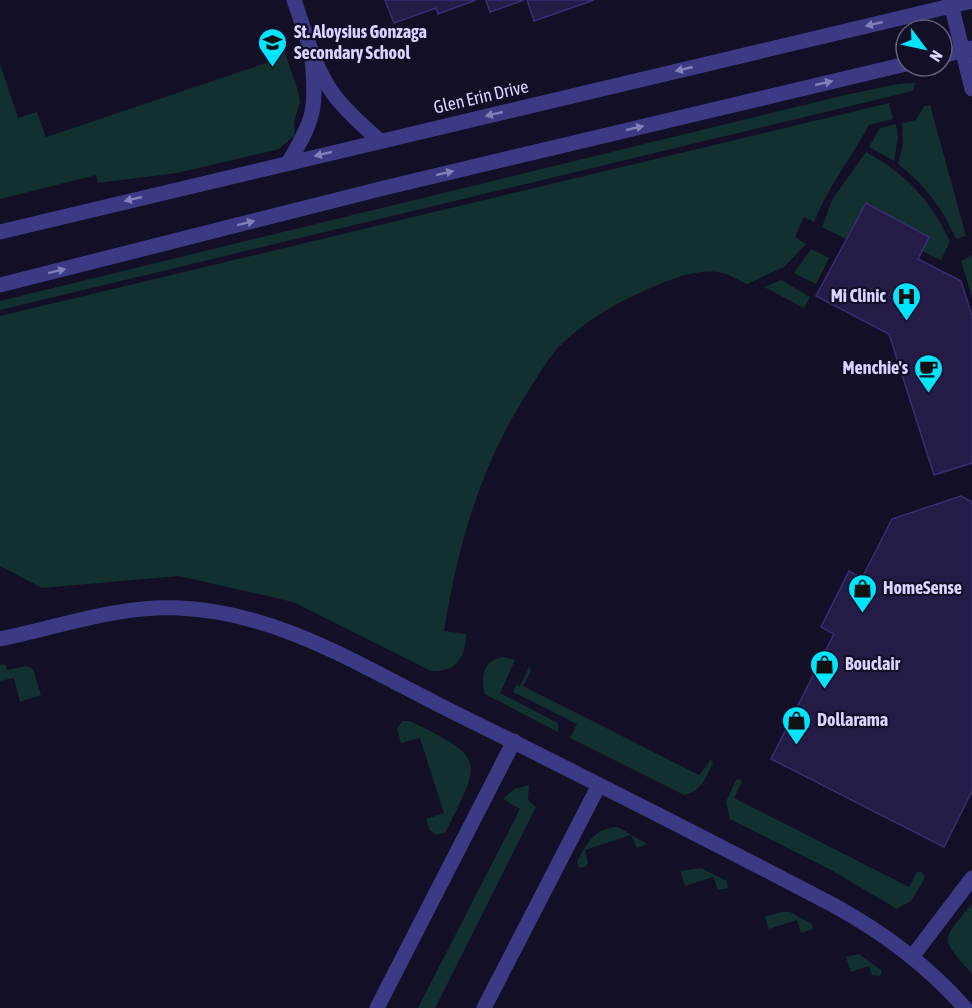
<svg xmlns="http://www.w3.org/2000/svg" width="972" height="1008" viewBox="0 0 972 1008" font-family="'Asap Condensed',sans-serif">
	<rect width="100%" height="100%" fill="#130f26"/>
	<g fill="#12302f">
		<path d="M280,38L298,91L300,103L294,121L295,135L279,149L177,173L98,183L96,175L0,199V64L18,118L37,112L46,137L281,58L275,39Z"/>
		<path d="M915,83L913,91L0,310V301L845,95L898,84Z"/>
		<path d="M889,103L893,119L869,125C851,158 828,187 814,222L804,217L795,237L806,244L784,267L747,284C738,280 727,273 718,272C693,269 666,281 644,291C613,304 581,324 558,348C547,360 538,376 529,390C481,464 458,544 444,631L466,634C466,658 456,672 431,671L293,602L179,576L42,588L0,566V316Z"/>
		<path d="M930,105L966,236L956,239C943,209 925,185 898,164L903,144L902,123L916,120L924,106Z"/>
		<path d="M896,124L898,138L894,161L869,147L880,128Z"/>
		<path d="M866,152C905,173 931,201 950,241L941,260L922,251L929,237L866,203L846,239L822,227L832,200Z"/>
		<path d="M811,249L829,258L816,284L794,273Z"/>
		<path d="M972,255V297L961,261Z"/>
		<path d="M781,280L810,297L804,308L764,287Z"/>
		<path d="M503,657L515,660L500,693L558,723V732L485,694C480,677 484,659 503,657Z"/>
		<path d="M5,664L7,670L27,666L33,669L41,695L20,702L14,678L0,681V665Z"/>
		<path d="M529,667L531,671L523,686L699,775L711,759L713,763C706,777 701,792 684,795L570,738L577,724L513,692L516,685L520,686Z"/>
		<path d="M403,721H410C486,758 482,759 445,833L436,835L430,830L426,819L444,813L420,738L401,743L397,728Z"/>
		<path d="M740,779L742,782L734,798L909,887L917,872H922L925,878L911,901L897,909L831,870L730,819L726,802L736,780Z"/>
		<path d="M529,785L528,800L536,807L435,1008H418L520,809L503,799L514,789Z"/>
		<path d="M618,827L647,844L637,848L631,835L585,850L588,863L585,867L579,868L577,862C587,843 594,828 618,827Z"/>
		<path d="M701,868L727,881L728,888L718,890L713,877L685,886L680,871Z"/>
		<path d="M972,904V974C940,937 940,942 972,904Z"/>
		<path d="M781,912H790L812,924L813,929L801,933L797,920L769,929L765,917Z"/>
		<path d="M859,954L882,971L880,976L872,975L869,966L851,972L846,957Z"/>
	</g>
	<g fill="#241b47" stroke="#3b2d73" stroke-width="1.5">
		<path d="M385,0H476L438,14L436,8L394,23Z"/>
		<path d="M486,0H524L490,12Z"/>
		<path d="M527,0H594L534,21Z"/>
		<path d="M866,203L929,237L918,259L961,281L972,316V463L934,475L889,334L816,296Z"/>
		<path d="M961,496L972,502V791L944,847L771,759L834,634L821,627L849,571L862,578L892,519Z"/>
	</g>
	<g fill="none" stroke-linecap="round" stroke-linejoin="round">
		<g stroke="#3d3a85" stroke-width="15">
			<path d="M294,0C305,31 314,68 334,95C347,112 364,127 380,141"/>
			<path d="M288,163C314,120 317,109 312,59"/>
			<path d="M0,639C59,627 118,605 179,608C278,612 363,667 449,710C579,774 707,839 835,906C884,933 928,966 965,1008"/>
			<path d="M912,957L972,878"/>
			<path d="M377,1008L514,741"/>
			<path d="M484,1008L599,785"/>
		</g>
		<g stroke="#3d3a85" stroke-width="15">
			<path d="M950,0L972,89"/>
			<path d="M942,56L972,48"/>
			<path d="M0,232L972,1"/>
			<path d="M0,285L388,187L906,64"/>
		</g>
	</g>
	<defs><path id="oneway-solid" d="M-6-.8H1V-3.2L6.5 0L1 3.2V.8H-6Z" transform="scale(1.5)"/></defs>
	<g fill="#837fbc">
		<use href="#oneway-solid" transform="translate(874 24) rotate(167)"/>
		<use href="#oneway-solid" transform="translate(684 69) rotate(167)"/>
		<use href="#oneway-solid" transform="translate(824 83) rotate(-13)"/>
		<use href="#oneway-solid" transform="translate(494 114) rotate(167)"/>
		<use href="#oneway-solid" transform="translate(635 128) rotate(-13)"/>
		<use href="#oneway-solid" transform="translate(323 154) rotate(167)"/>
		<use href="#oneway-solid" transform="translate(445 173) rotate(-13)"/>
		<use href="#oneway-solid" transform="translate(133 199) rotate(167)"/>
		<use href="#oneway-solid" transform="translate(246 223) rotate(-14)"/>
		<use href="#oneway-solid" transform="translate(57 271) rotate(-14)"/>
	</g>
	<defs>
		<symbol id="school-pin" viewBox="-11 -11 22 30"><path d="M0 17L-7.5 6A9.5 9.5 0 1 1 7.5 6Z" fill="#00e5ff" stroke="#130f26"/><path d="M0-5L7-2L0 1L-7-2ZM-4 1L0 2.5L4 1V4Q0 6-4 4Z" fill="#111"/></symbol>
		<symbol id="hospital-pin" viewBox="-11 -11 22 30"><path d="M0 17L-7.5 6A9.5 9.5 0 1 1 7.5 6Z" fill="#00e5ff" stroke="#130f26"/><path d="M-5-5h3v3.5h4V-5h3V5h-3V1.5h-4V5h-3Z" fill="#111"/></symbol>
		<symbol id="cafe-pin" viewBox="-11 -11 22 30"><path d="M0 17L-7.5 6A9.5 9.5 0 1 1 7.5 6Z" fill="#00e5ff" stroke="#130f26"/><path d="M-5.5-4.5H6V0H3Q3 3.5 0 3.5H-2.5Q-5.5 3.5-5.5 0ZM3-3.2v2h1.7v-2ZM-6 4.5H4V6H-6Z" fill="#111"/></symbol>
		<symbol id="shop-pin" viewBox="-11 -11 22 30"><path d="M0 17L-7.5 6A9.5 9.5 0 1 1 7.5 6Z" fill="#00e5ff" stroke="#130f26"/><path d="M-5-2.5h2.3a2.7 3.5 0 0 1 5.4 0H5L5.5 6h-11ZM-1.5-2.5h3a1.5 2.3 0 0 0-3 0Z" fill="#111"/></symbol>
	</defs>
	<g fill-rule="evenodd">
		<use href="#school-pin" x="256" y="26" width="33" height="45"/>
		<use href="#hospital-pin" x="890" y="280" width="33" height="45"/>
		<use href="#cafe-pin" x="912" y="352" width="33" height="45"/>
		<use href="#shop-pin" x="846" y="572" width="33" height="45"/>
		<use href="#shop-pin" x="808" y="648" width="33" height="45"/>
		<use href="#shop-pin" x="780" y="704" width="33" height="45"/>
	</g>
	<g text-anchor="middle" stroke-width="4.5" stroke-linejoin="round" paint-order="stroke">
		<g font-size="18" font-weight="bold" fill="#d9d4ff" stroke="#130f26" text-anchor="start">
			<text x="294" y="38">St. Aloysius Gonzaga<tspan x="294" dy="21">Secondary School</tspan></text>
			<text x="886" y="302" text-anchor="end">Mi Clinic</text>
			<text x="908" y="374" text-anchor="end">Menchie's</text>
			<text x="883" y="594">HomeSense</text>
			<text x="845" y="670">Bouclair</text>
			<text x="817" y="726">Dollarama</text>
		</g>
		<g font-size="18" fill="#d9d4ff" stroke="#130f26">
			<text transform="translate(481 97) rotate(-13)" y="6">Glen Erin Drive</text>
		</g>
	</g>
	<g transform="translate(924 48) rotate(123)"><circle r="28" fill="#130f26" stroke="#625e7d" stroke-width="1.5"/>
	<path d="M0-4.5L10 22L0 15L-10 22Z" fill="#00e5ff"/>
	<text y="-9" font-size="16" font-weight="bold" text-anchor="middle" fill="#d9d4ff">N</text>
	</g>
</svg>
